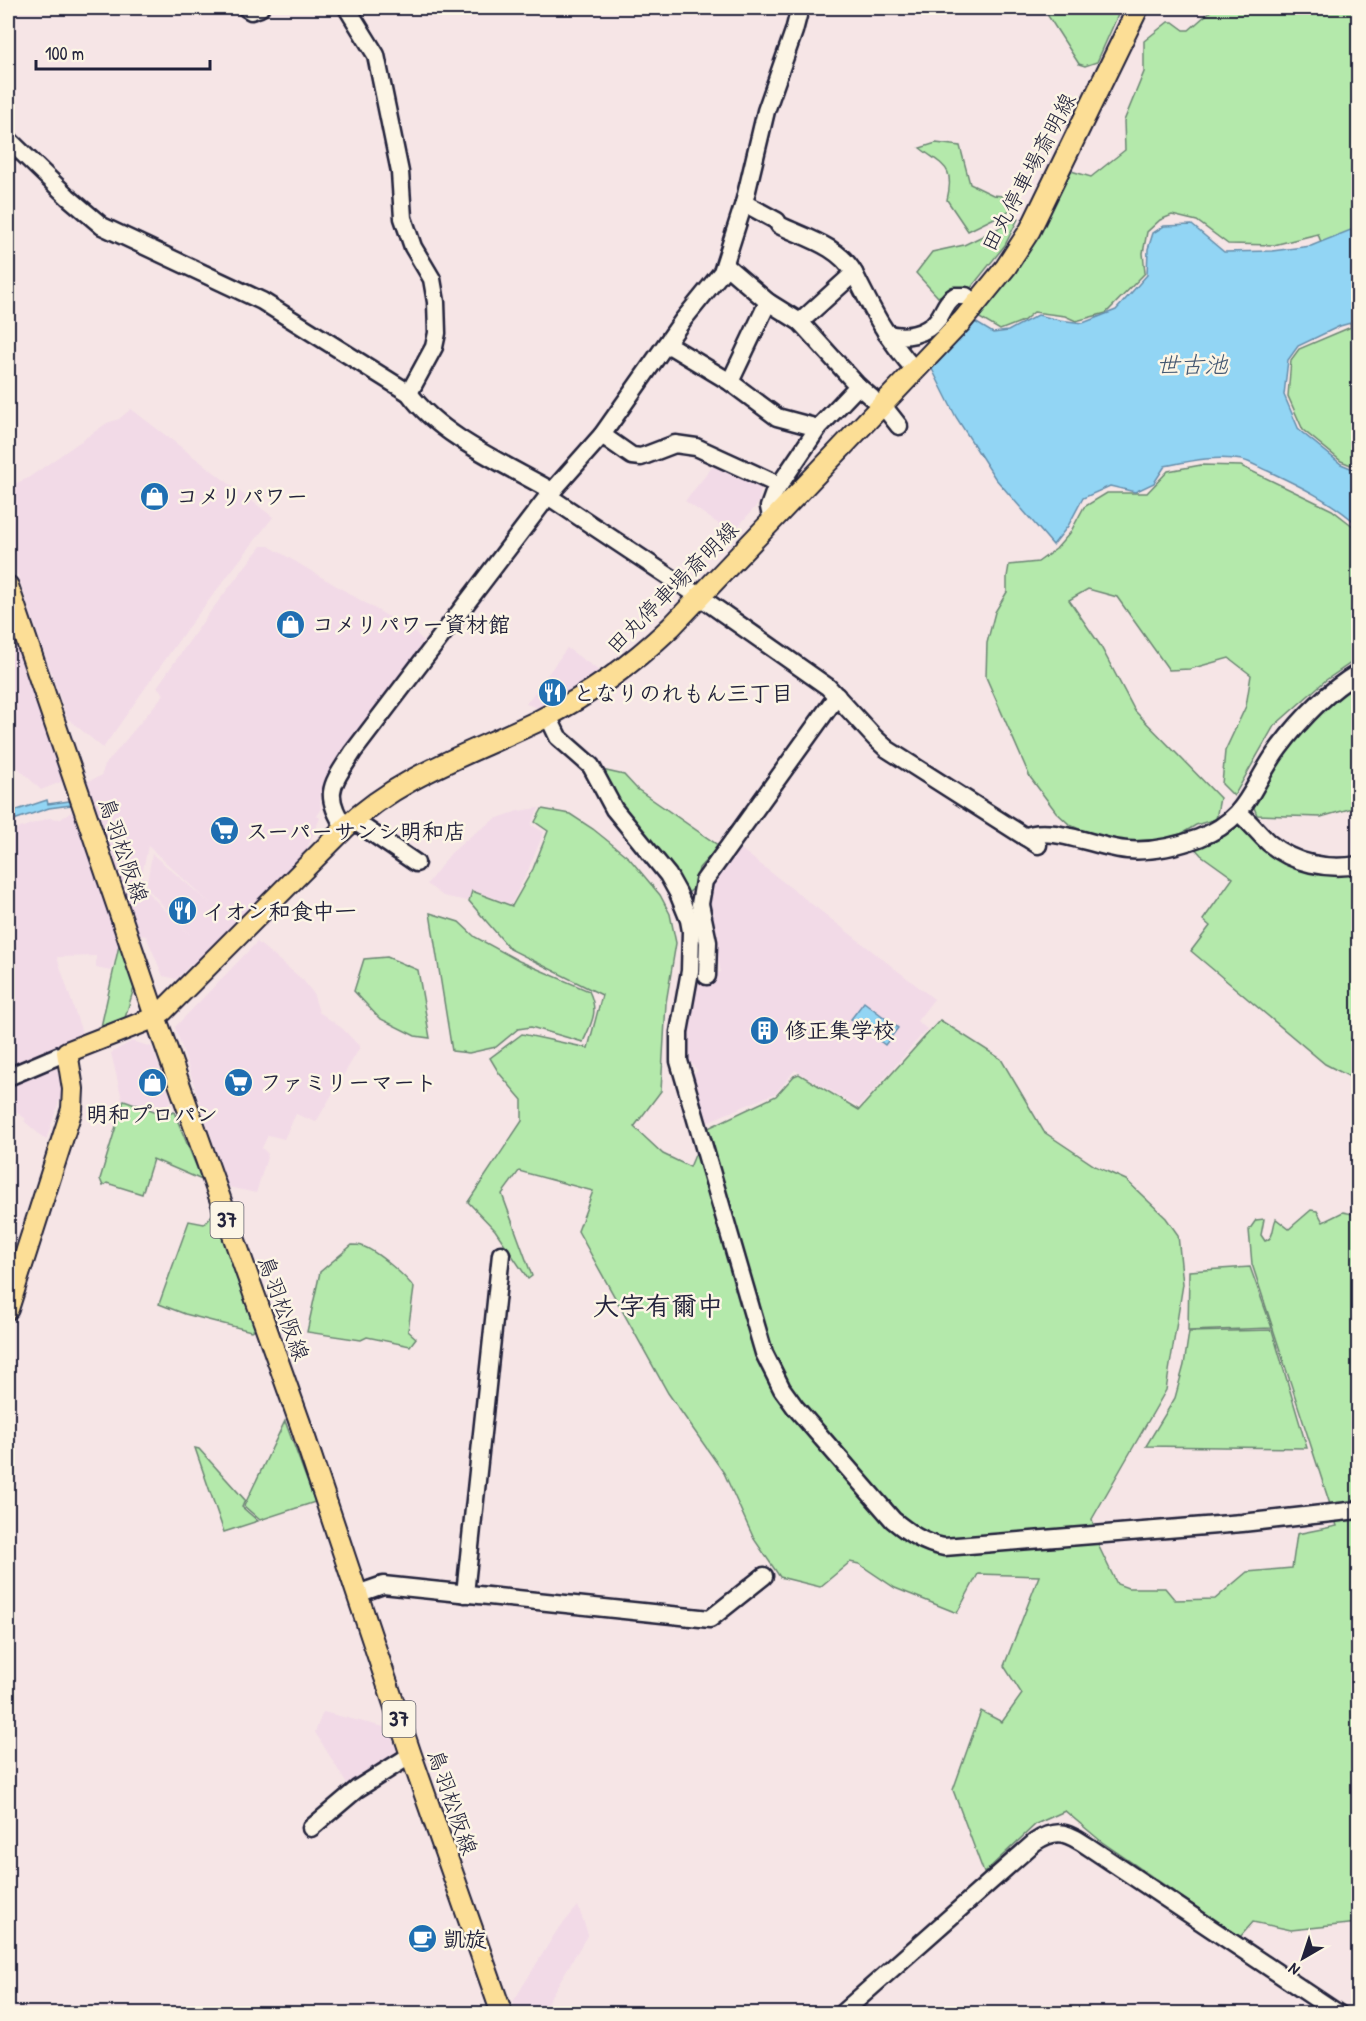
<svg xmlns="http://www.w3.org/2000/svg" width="1366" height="2021" viewBox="0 0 1366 2021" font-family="'Patrick Hand','Klee One',sans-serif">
	<rect width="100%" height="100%" fill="#f6e5e6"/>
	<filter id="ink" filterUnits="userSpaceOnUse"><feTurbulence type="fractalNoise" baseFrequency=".0167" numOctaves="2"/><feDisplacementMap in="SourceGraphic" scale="12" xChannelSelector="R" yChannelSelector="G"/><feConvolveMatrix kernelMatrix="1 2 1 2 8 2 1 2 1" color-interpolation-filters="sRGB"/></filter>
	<g filter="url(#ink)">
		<g fill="#f2dae7" fill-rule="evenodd">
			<path d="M131,409L273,517L186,630L103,748L67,718L8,547V487L28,478L107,423L119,419Z"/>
			<path d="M722,455L763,479L758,504L732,533L685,501Z"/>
			<path d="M261,546H269L416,633L428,646L330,771L320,797L321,810L317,816L320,818L307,849L291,871L193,967L190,965L177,979L163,976L146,936L140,935L138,931L86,782L101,776L105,765L164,694L157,687L207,616ZM148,846L212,905L152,854L147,883L148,889L190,935L140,885Z"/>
			<path d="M8,613L68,779L41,790L8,758Z"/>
			<path d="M567,648L598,670L591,681L545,710L526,704Z"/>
			<path d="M539,808L531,825L544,832L527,873L511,904L472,890L467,901L443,896L427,884L451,853L472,835L495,819L518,811Z"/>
			<path d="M74,810L120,940L111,971L96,968V956L57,957L83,1036L8,1068V836L14,830L49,818L61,819Z"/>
			<path d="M737,846L934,999L917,1021L927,1029L859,1107L795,1070L776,1093L702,1124L688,1076L698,1071L691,1063L686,1064L684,1032L694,976L721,972L712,934L706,889Z"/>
			<path d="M257,942L303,980L313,993L319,1012L343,1029L360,1047L316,1122L296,1114L284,1139L268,1135L262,1148L268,1154L256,1193L228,1187L175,1027Z"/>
			<path d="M132,1041L152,1047L171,1100L164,1114L122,1099L111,1053Z"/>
			<path d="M57,1069L61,1083V1096L46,1140L24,1121L26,1119L8,1106V1083L26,1076L29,1077L38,1074L40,1071Z"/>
			<path d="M323,1712L388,1728L399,1757L350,1789L315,1732Z"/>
			<path d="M578,1906L588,1934L541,2013H517L513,2002L556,1932Z"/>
		</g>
		<g fill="#b4e9ab" stroke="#6b8673" stroke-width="1.5">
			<path d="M1043,8H1121L1097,62L1085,66L1079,64Z"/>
			<path d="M1214,8H1358V468L1341,461L1303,430L1288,396L1291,360L1299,349L1351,327L1318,234L1274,245L1228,244L1197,221L1172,215L1160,220L1147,232L1143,253L1145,273L1106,313L1076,321L1065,316L1034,312L1023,321L1000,330L978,317L1039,227L1071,171L1091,177L1125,150L1124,121L1144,72V41L1168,22H1173L1184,30H1189Z"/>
			<path d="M936,143L960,146L970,184L993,195L1013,197L1021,205L968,231L947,200C955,166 944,167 920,148Z"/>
			<path d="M1018,219L1005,245L970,289H953L938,297L916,273L932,252L964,245Z"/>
			<path d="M1201,465L1241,466L1332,510L1358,530V658L1326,680L1274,726L1234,796L1222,784L1225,751L1246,706L1251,675L1229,658L1190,669L1169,670L1117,597L1088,589L1069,600L1100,645L1135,711L1220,798L1216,819L1196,825L1181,834L1159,840L1116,841L1088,833L1070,825L1056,812L1030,777L986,677L987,643L995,612L1007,592V577L1009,565L1038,562L1056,549L1070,533L1084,507L1107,493H1147L1168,471Z"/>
			<path d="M1358,663V811L1356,810V807L1321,817L1257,815L1251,800L1321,691Z"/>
			<path d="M602,770L624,775L637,789L719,846L699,868L695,887L686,895L619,807Z"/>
			<path d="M542,809L570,814L593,829L629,858L660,895L670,914L676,943L666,1003L661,1091L634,1127L663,1154L690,1167L706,1129L776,1096L794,1076L799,1074L859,1110L940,1020L1001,1059L1044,1132L1095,1166L1126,1180L1166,1218L1178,1235L1183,1284L1166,1390L1092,1519L1100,1549L1117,1584L1128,1588H1165L1175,1600L1215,1599L1247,1572L1292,1568L1297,1534L1337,1526L1252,1264L1249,1230L1256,1220L1264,1219L1261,1235L1265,1241C1275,1238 1272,1227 1276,1219L1289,1229L1311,1210L1317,1211L1323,1222L1343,1212L1358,1215V1923L1291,1930L1253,1922L1240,1937L1102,1842L1065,1811L1036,1824L984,1873L953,1790L981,1711L1002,1722L1022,1694L1004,1666L1039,1576L978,1574L957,1613L895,1588L859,1564L850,1562L820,1587L780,1577L754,1539L724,1473L668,1393L578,1231L593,1191L519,1171L502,1194L532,1276L528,1279L495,1230L468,1202L522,1121V1100L499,1073L490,1058L522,1034L588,1048L602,995L510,949L469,901L472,891L512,906L533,869L548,831L535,822Z"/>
			<path d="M1243,824L1315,870L1353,875L1358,874V1081L1325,1064L1191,951L1210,926L1203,920L1233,878L1201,855L1193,846Z"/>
			<path d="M430,913L459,922L475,937L519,961L589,991C599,1012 592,1022 583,1042L531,1027L518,1029L496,1047L469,1053L452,1051Z"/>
			<path d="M120,941L134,988L125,1018L101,1027Z"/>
			<path d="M387,957L418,970L430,1038L415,1036L379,1018L354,991L364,959Z"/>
			<path d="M124,1100L165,1115L174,1112L202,1180L153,1159L142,1194L107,1183L103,1186L100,1179Z"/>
			<path d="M214,1213L227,1244L256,1329L251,1331L185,1314L159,1304L189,1221L204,1224Z"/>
			<path d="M352,1245C355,1245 359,1245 362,1246C375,1250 406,1276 414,1288L408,1331L416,1338L410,1346L367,1337L361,1340L307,1332L320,1272Z"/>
			<path d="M1250,1267L1272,1328L1188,1331L1189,1271Z"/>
			<path d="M1272,1330L1307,1448L1146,1446L1175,1398L1184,1365L1189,1332Z"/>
			<path d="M285,1421L315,1502L260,1520L244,1506Z"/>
			<path d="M195,1448L199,1449L245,1500L242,1507L258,1521L224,1532Z"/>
		</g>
		<g fill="#92d5f4" stroke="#658daa" stroke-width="1.5">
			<path d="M1192,225L1224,252L1272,251L1311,246L1358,227V321L1340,326L1298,346L1288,360L1284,395L1299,430L1341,464L1358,471V525C1331,501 1300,486 1268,471C1260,468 1251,462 1242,460C1216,455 1190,461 1165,466L1154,483L1135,492L1110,486L1083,498L1068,526L1053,545L995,478L956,417L931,367L975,322L993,333L1008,331L1038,315L1059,320L1083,323L1116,310L1147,275L1148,249L1153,233L1164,226Z"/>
			<path d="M71,798L73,803L71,805L49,808L8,822V813L47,800L48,804L69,801Z"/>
			<path d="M864,1002L898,1028L885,1045L851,1019Z"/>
		</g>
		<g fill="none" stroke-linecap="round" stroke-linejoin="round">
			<defs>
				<g id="minor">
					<path d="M246,8L251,11L260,8"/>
					<path d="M347,8L376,55L400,172L403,218L413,247L432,279L436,302L437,333L434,347L409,393"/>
					<path d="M8,139L68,197L102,226L262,301L409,393C440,436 505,464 552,491"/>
					<path d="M744,203L777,221L779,225C806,238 839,246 854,273L800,322"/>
					<path d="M725,265L768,302L800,322L858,386L818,428L774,493L769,507L772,522"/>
					<path d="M854,273C873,311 886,338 915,370"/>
					<path d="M886,333C904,339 926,335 938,319C944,311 946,301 955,296H966L976,305"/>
					<path d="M667,344L730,382L777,417L818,428"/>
					<path d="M730,382L768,302"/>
					<path d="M858,386L872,398"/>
					<path d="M888,412L899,426"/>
					<path d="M602,435L632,456L641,457L675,444L696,447L779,485"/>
					<path d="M548,496L700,597L828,687L875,738L887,749L1038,845"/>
					<path d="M548,716L558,737L591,766L614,809L668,875L678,893L689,920L691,931L690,971L679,1032V1061L764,1353L782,1389L795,1407L893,1520C909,1533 923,1543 944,1547L1242,1523L1358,1510"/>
					<path d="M1239,813C1250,822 1259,834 1269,843C1294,864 1327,870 1358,865"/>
					<path d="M353,820L416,863"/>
					<path d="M345,828C322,793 332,785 353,752L548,496L602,435L683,320L722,272L744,203L766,111L794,31L800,8"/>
					<path d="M1025,837C1048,824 1099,848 1127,850C1151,852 1177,846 1199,838C1250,818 1250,787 1279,748C1300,720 1328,691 1358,673"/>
					<path d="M707,976L708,942L700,904L704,881L837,696"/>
					<path d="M8,1077L67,1052"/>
					<path d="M357,1594L383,1585L710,1619L764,1576"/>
					<path d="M465,1594L501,1254"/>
					<path d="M311,1828L357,1789L411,1755"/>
					<path d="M841,2014L1035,1842C1058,1827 1068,1833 1089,1847L1339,2014"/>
				</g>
				<g id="major">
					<path d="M8,586L155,1016L300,1423L411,1755L502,2014"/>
					<path d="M8,1309L72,1109L73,1089L67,1052L146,1021L163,1011L345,828C400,775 473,753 540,720C591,694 630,666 671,627L962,321L1006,267L1030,230L1138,8"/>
				</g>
			</defs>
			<use href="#minor" stroke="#22223b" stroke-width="21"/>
			<use href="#major" stroke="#22223b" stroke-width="24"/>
			<use href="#minor" stroke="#fcf5e5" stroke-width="16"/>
			<use href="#major" stroke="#fcde96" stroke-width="20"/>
		</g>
	</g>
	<defs>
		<symbol id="shop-disc" viewBox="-11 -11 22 22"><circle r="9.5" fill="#1f6fb2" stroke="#fcf5e5"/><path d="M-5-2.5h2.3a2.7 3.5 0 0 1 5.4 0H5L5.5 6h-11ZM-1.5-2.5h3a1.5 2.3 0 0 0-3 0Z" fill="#fff"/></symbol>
		<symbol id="restaurant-disc" viewBox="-11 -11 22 22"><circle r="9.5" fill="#1f6fb2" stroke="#fcf5e5"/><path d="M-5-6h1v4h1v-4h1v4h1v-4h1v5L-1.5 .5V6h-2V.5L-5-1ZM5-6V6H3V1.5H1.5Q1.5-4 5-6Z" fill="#fff"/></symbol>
		<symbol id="supermarket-disc" viewBox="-11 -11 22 22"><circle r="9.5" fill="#1f6fb2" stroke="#fcf5e5"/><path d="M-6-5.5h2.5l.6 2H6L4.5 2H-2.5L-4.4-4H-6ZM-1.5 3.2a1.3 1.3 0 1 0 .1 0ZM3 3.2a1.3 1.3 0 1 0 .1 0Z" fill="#fff"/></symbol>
		<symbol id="building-disc" viewBox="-11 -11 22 22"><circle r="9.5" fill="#1f6fb2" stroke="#fcf5e5"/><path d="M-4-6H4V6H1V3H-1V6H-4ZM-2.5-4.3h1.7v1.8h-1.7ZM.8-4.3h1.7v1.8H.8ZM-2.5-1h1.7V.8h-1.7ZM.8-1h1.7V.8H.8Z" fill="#fff"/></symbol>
		<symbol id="cafe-disc" viewBox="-11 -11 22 22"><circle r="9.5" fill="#1f6fb2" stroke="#fcf5e5"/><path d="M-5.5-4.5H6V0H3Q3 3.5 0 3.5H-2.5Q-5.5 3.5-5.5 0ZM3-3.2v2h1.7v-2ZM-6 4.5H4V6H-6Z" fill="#fff"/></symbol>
	</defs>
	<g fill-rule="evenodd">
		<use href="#shop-disc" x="138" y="480" width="33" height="33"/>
		<use href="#shop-disc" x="274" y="608" width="33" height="33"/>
		<use href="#restaurant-disc" x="536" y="676" width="33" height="33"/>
		<use href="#supermarket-disc" x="208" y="814" width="33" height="33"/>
		<use href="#restaurant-disc" x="166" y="894" width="33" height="33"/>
		<use href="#building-disc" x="748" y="1014" width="33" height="33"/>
		<use href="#shop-disc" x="136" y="1066" width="33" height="33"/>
		<use href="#supermarket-disc" x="222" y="1066" width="33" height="33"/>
		<use href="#cafe-disc" x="406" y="1922" width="33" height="33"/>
	</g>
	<g text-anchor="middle" stroke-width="5" stroke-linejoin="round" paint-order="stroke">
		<g fill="#fcf5e5" stroke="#63616e" stroke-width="1.5">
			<rect x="210.5" y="1202" width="33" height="36" rx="4.5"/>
			<rect x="382.5" y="1701" width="33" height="36" rx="4.5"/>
		</g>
		<g font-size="21" font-weight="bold" fill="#22223b">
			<text x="227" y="1227">37</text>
			<text x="399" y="1726">37</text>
		</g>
		<g font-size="22" fill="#22223b" stroke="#fcf5e5">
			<text transform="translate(1028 172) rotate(-62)" y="8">田丸停車場斎明線</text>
			<text transform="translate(672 587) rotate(-45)" y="8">田丸停車場斎明線</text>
			<text transform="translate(124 850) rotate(71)" y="8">鳥羽松阪線</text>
			<text transform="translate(284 1308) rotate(70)" y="8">鳥羽松阪線</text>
			<text transform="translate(453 1802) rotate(71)" y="8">鳥羽松阪線</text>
		</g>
		<g font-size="22" font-weight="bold" fill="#22223b" stroke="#fcf5e5" text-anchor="start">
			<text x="176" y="504">コメリパワー</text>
			<text x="312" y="632">コメリパワー資材館</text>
			<text x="573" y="701">となりのれもん三丁目</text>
			<text x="246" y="839">スーパーサンシ明和店</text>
			<text x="203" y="919">イオン和食中一</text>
			<text x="785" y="1038">修正集学校</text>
			<text x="260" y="1090">ファミリーマート</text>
			<text x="152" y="1122" text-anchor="middle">明和プロパン</text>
			<text x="443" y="1947">凱旋</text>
		</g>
		<g font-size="24" font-style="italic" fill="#445872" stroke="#fcf5e5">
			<text x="1192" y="373">世古池</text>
		</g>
		<g font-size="26" font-weight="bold" fill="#22223b" stroke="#fcf5e5">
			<text x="658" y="1315">大字有爾中</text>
		</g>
	</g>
	<rect width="1366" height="2021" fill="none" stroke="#fcf5e5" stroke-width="30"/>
	<rect x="15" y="15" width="1336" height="1991" fill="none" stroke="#22223b" stroke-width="2" filter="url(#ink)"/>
	<g transform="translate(1303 1958) rotate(219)" stroke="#fcf5e5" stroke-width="4.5" paint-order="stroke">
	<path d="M0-4.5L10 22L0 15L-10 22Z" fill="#22223b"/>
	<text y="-9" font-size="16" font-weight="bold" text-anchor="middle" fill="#22223b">N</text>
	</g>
	<path d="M36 60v9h174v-9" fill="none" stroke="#22223b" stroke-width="3"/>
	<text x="45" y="60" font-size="18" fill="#22223b" stroke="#fcf5e5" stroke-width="4.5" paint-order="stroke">100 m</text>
</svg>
